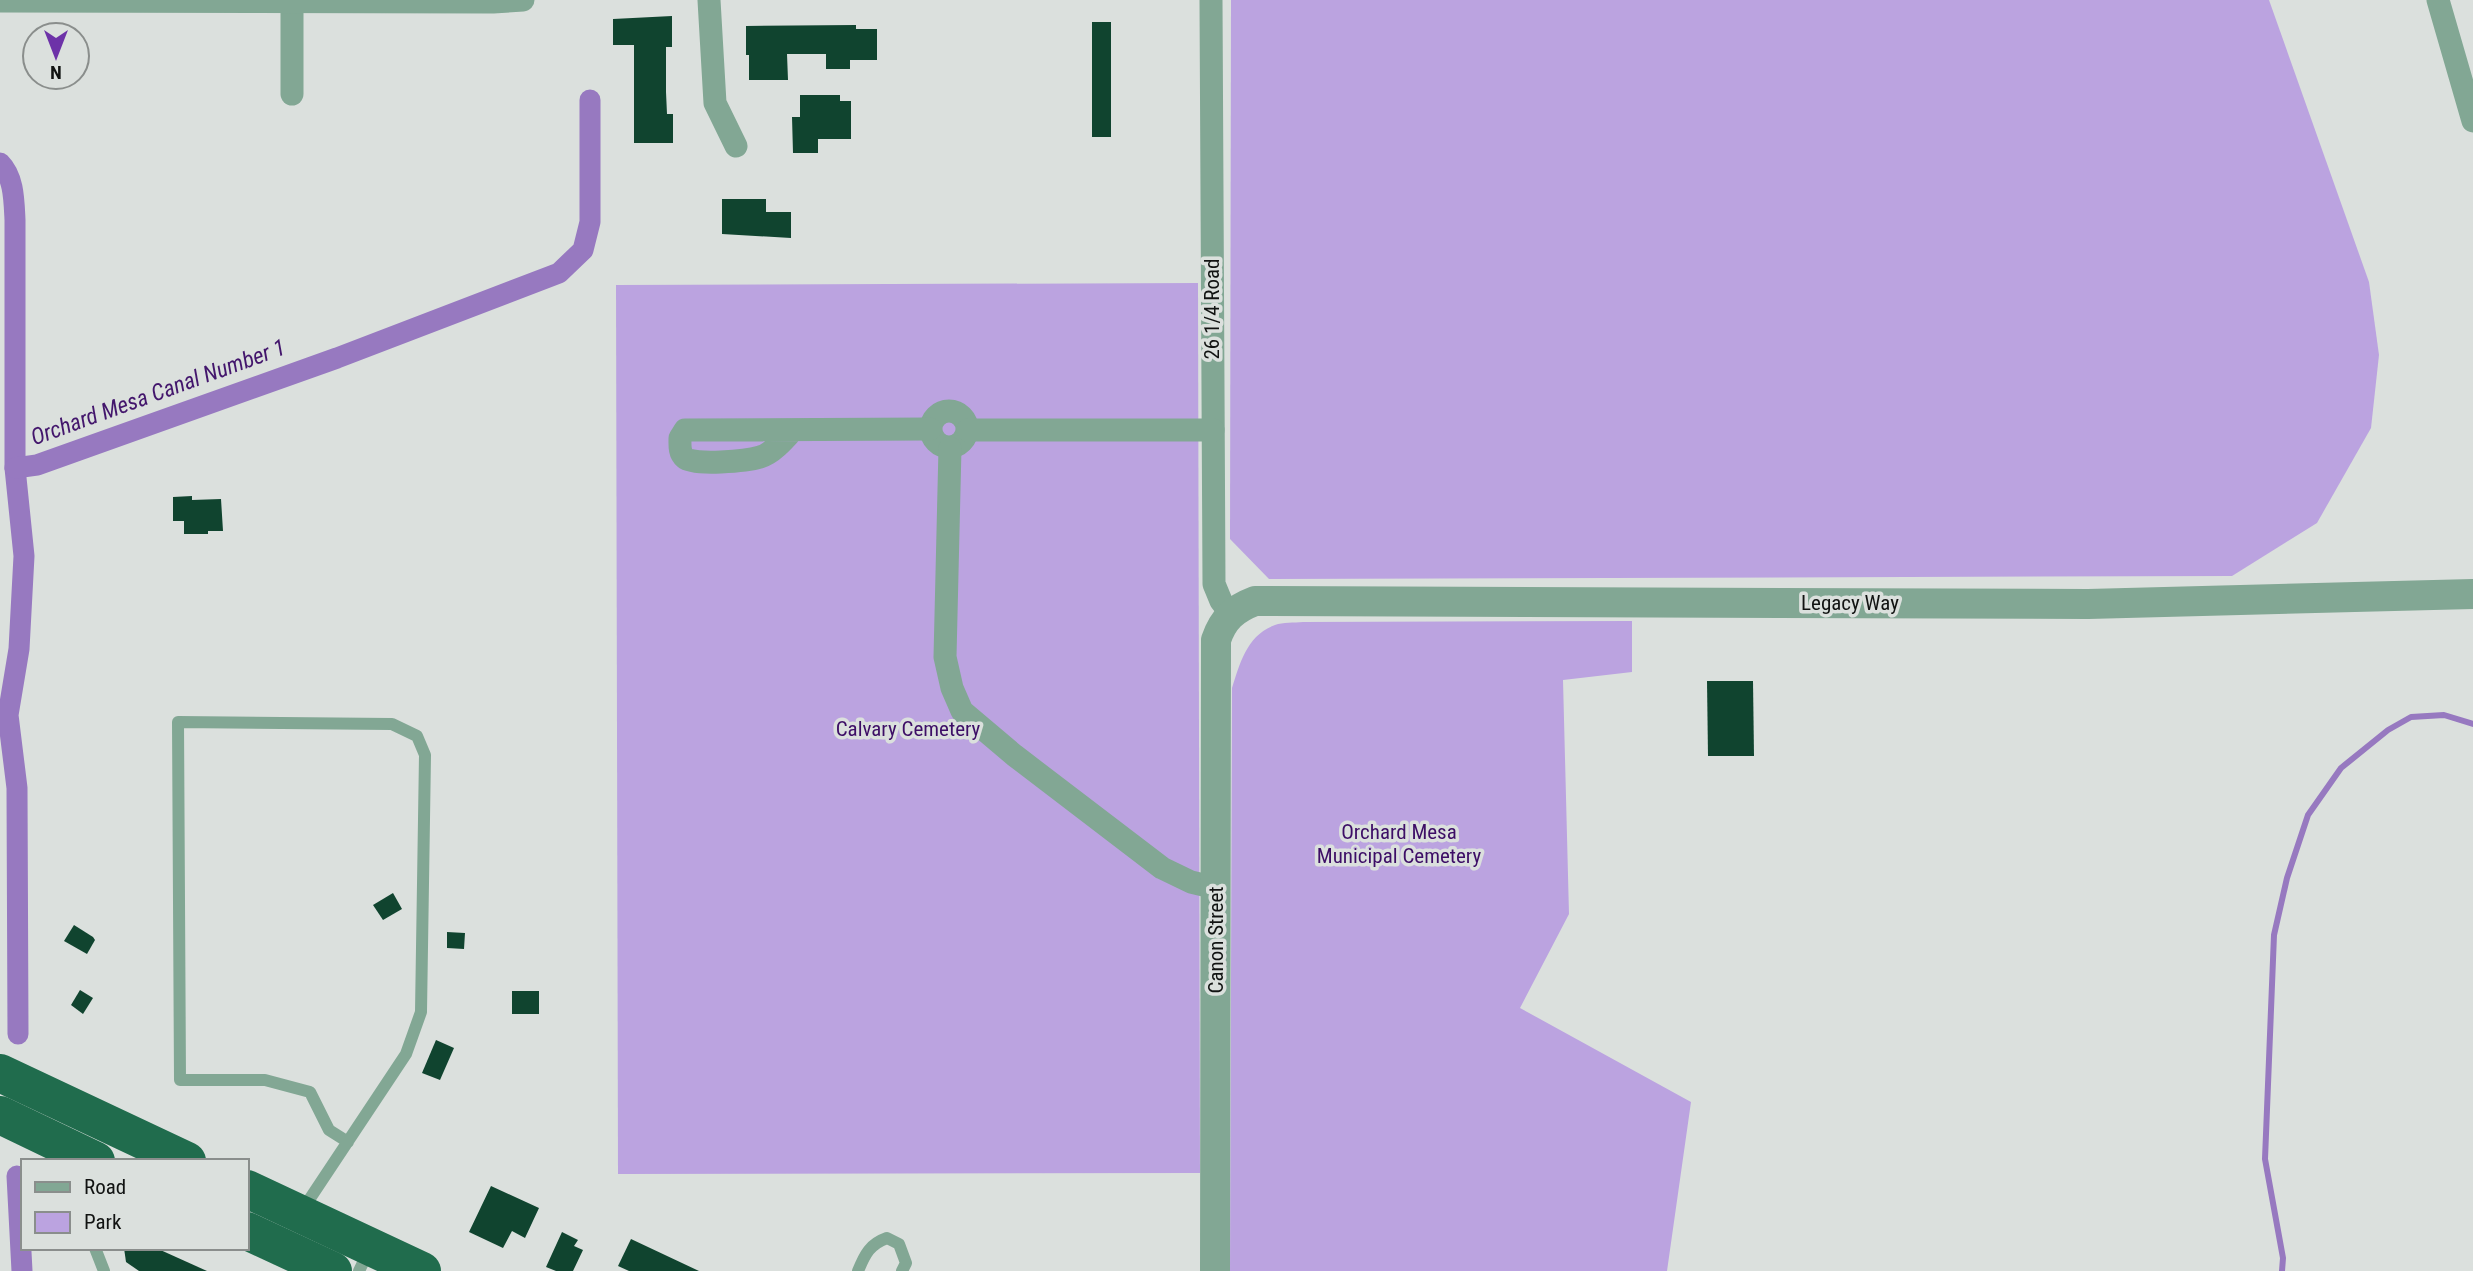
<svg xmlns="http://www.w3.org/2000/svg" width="2473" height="1271" viewBox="0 0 2473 1271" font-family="'Roboto Condensed',sans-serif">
	<rect width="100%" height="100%" fill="#dbe0dd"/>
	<g fill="#bba3e0">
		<path d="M1231,0H2269L2369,282L2379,355L2371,428L2317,523L2232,576L1269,579L1230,539Z"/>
		<path d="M1198,283L1200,1173L618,1174L616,285Z"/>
		<path d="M1632,621V672L1563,680L1569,914L1520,1008L1691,1102L1667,1271H1230L1232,688C1240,663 1247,635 1275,625C1283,622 1294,623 1303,622Z"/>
	</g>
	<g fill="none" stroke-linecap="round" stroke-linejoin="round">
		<path stroke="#9779c0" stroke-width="6" d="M2282,1271L2283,1258L2265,1159L2274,935L2287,878L2308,815L2341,768L2388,730L2411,717L2444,715L2473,724"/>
		<g stroke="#9779c0" stroke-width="21">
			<path d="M0,163C14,177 14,200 15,220V468L24,556L19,649L8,715L17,788L18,1034"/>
			<path d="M15,468L37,465L337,358L559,273L583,250L590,222V100"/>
			<path d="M17,1176L22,1271"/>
		</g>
	</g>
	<g fill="#10442f">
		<path d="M672,16V47H666V92L667,114H673V143H634V45H613V19Z"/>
		<rect x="1092" y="22" width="19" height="115"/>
		<path d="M856,25V29H877V60H850V69H826V54H787L788,80H749V55H746V26Z"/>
		<path d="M800,95H840V101H851V139H818V153H793L792,117H800Z"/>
		<path d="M722,199H766V212H791V238L722,234Z"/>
		<path d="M192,496V500L221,499L223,531H208V534H184V521H173V497Z"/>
		<path d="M1707,681H1753L1754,756H1708Z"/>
		<path d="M393,893L402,909L383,920L373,905Z"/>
		<path d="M74,925L93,937L95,940L87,954L64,941Z"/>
		<path d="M447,932L465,933L464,949L447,948Z"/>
		<path d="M80,990L93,998L83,1014L71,1005Z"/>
		<rect x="512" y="991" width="27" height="23"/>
		<path d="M436,1040L454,1048L440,1080L422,1073Z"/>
		<path d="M491,1186L539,1208L525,1238L512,1231L503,1248L469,1232Z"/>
		<path d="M562,1232L578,1240L574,1246L583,1250L573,1271H556L546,1267Z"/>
		<path d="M631,1239L699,1271H629L618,1266Z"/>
		<path d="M124,1248H156L207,1271H139L126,1262Z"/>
	</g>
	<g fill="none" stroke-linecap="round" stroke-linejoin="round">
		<g stroke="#82a794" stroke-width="12">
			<path d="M303,1209L406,1054L421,1012L425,755L417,736L392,724L178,722L180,1080H265L310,1092L329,1130L348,1142"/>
			<path d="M95,1248L104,1271"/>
			<path d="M359,1271L369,1250"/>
			<path d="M858,1271C865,1254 870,1244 887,1238L899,1244L906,1263L902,1271"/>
		</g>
		<g stroke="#82a794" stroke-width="23">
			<path d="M292,0V94"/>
			<path d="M709,0L715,103L736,146"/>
			<path d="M1211,0L1214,584L1221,601L1231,614"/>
			<path d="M2438,0L2473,121"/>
			<path d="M0,1L493,2L523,0"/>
			<circle cx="949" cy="429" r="18"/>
			<path d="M793,430C785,439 772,454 760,457C747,461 694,466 685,458C679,453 680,445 680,438L685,430L930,429"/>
			<path d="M968,430H1213"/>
			<path d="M950,448L945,657L952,688L962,711L1014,755L1162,868L1191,882L1216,888"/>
		</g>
		<path stroke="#82a794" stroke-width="30" d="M1215,1271L1216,640C1223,619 1234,609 1255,601L2088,604L2473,594"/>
		<g stroke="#206c4d" stroke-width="38">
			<path d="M0,1073L187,1161"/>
			<path d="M0,1115L96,1161"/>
			<path d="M247,1189L422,1271"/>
			<path d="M247,1231L333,1271"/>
		</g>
	</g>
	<g text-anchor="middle" stroke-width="7" stroke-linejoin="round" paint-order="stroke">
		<g font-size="21" fill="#111312" stroke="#dbe0dd">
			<text transform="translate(1212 309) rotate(-90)" y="7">26 1/4 Road</text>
			<text x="1850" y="610">Legacy Way</text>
			<text transform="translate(1216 940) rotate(-90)" y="7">Canon Street</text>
		</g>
		<g font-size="21" fill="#3d0e66" stroke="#dbe0dd">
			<text x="908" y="736">Calvary Cemetery</text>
			<text x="1399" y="839">Orchard Mesa<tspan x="1399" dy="24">Municipal Cemetery</tspan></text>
		</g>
		<g font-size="23" font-style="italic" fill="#43166c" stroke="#dbe0dd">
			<text transform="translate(158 392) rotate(-20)" y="8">Orchard Mesa Canal Number 1</text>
		</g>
	</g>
	<rect x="21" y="1159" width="228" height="91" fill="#dbe0dd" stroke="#8a8e8c" stroke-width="2"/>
	<rect x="35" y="1182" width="35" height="10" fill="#82a794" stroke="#8a8e8c" stroke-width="2"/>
	<text x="84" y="1194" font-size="21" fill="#111312">Road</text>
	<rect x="35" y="1212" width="35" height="21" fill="#bba3e0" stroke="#8a8e8c" stroke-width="2"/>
	<text x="84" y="1229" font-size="21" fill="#111312">Park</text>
	<g transform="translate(56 56) rotate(180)"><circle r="33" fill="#dbe0dd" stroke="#8a8e8c" stroke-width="2"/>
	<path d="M0-5L12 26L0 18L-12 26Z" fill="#6d32a8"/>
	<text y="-10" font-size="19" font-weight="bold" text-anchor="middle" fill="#111312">N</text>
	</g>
</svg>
